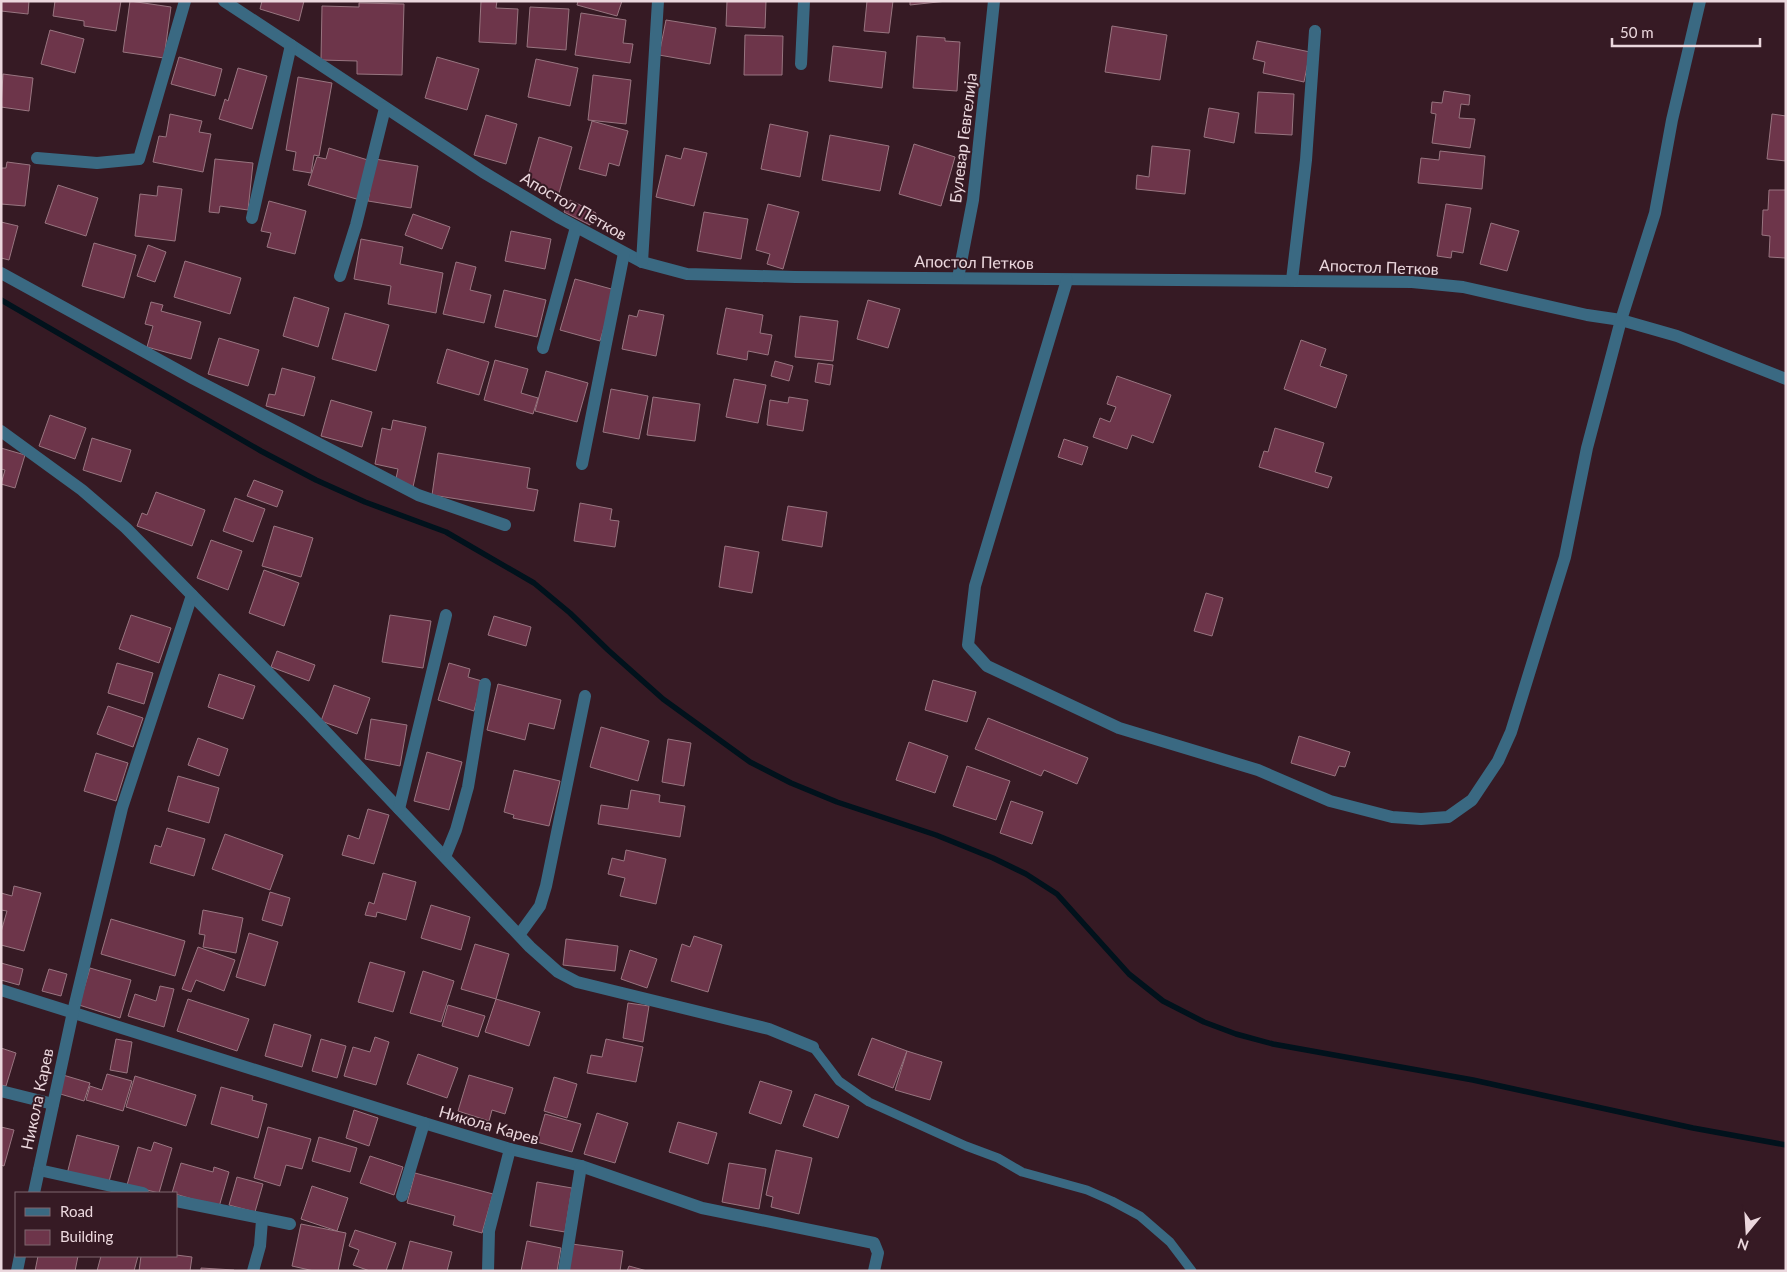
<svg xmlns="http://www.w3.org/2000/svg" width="1787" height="1272" viewBox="0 0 1787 1272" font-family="Lato,sans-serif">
	<rect width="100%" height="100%" fill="#361a24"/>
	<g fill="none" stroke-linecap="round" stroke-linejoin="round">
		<path stroke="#01121c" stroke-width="5.5" d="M1,300L261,451L316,480L365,502L446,532L534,583L570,613L608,650L663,699L750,762L791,783L837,802L936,835L993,858L1026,874L1057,894L1129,974L1163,1001L1204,1022L1236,1034L1273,1044L1473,1080L1693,1128L1786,1145"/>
	</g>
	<g fill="#6d354a" stroke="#987580">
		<path d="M1,1H29L28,14L1,11Z"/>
		<path d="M55,1H121L116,31L84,26V21L53,16Z"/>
		<path d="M130,1L171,7L164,58L123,52Z"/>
		<path d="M262,1H304L299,21L260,9Z"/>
		<path d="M481,1H497L496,8L518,9L516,44L479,42Z"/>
		<path d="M578,1H622L617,16L577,5Z"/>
		<path d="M727,1H766L765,28L726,26Z"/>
		<path d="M867,1H893L889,33L864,31Z"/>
		<path d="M910,1H947L910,5Z"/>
		<path d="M359,3L404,4L402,75L357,74V61L321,60L322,6L359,7Z"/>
		<path d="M530,7L569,9L566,50L527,47Z"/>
		<path d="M581,13L626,20L623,43L633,44L630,63L575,55Z"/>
		<path d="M666,20L716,28L710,64L659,55Z"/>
		<path d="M1112,26L1167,35L1160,80L1105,72Z"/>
		<path d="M50,30L84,39L75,73L41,64Z"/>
		<path d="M745,35L783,36L782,75H744Z"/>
		<path d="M917,36L945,38V41L960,42L957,91L913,88Z"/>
		<path d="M1257,41L1310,52L1304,82L1263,73L1265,62L1253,59Z"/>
		<path d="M833,46L886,52L882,88L829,81Z"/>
		<path d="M179,57L222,69L215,96L171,84Z"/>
		<path d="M437,57L479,69L467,110L425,98Z"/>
		<path d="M536,59L578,68L570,106L528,97Z"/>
		<path d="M238,68L267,76L252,129L219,119L225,99L228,101Z"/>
		<path d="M3,74L33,78L29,111L1,107Z"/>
		<path d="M593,75L631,80L626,124L588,120Z"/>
		<path d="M298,77L332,83L319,156L314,155L311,173L293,170L296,152L286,150Z"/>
		<path d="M1444,91L1470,95L1469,105L1461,104L1459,118L1475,119L1470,148L1432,143L1436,114L1431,113L1432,102L1442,103Z"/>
		<path d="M1258,92L1294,94L1292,135L1255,133Z"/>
		<path d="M1209,108L1239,113L1234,143L1204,137Z"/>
		<path d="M170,114L202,121L199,132L211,134L203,172L153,162L159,136L166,137Z"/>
		<path d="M1772,114L1786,116V161L1767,159Z"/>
		<path d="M486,115L517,124L506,164L474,155Z"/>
		<path d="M592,121L628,131L619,166L609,163L606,176L579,169Z"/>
		<path d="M770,124L808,132L800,177L761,169Z"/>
		<path d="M830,135L889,146L880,191L822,180Z"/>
		<path d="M539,137L572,147L559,193L526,183Z"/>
		<path d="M914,144L955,157L941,206L899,194Z"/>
		<path d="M1152,146L1190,150L1185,194L1136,189L1137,175L1149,177Z"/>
		<path d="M329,148L371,161L360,200L308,185L317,157L326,159Z"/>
		<path d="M684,148L707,153L694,206L656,197L666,155L681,159Z"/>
		<path d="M1440,151L1485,156L1482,189L1418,183L1421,158L1439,160Z"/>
		<path d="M215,159L253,163L248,210L220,206L219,213L209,212Z"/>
		<path d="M375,159L418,166L411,208L368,201Z"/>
		<path d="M7,162L30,165L25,206L1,204V168H6Z"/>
		<path d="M58,185L98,198L86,236L45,223Z"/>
		<path d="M158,186L182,189L175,241L135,236L140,194L157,196Z"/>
		<path d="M1769,190H1786V258L1769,257L1770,236L1762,235L1763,210H1768Z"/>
		<path d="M570,200L596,213L590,225L564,212Z"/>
		<path d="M269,201L306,211L295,254L267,247L271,233L261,231Z"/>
		<path d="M768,204L799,212L783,269L767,264L770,254L756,250Z"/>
		<path d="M1446,204L1471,208L1463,253L1452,251L1451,258L1437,256Z"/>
		<path d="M704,212L748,219L741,259L697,251Z"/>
		<path d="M413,214L450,227L442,249L405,235Z"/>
		<path d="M1,222L18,226L9,260L1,258Z"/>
		<path d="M1491,223L1519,231L1507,271L1480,264Z"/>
		<path d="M511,231L551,239L545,269L505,261Z"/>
		<path d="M361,239L403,247L400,264L443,273L436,313L388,304L391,286L354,279Z"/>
		<path d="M94,243L136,255L124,298L82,286Z"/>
		<path d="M148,245L166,252L155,282L137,276Z"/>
		<path d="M185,261L241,278L230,314L174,297Z"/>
		<path d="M456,262L476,267L470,290L491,295L484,323L443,314Z"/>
		<path d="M575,279L615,290L600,341L560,330Z"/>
		<path d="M504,290L546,300L537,337L495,327Z"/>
		<path d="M294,297L329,308L318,347L283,336Z"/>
		<path d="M868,300L900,309L888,348L857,339Z"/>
		<path d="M151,302L163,305L161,311L201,322L191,359L147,347L153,326L145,324Z"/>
		<path d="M726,308L763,315L760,333L772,335L768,355L748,351L747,360L717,354Z"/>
		<path d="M639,310L664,315L656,356L622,349L629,315L637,317Z"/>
		<path d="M345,313L389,325L376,371L332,359Z"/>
		<path d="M800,316L838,321L833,361L795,357Z"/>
		<path d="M219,338L259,350L248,386L208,374Z"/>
		<path d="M1301,340L1326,349L1320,366L1347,375L1336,408L1284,389Z"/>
		<path d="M447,349L489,362L479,395L437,383Z"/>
		<path d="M495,360L528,369L521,393L538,398L533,414L484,400Z"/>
		<path d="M775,361L793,366L789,381L771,376Z"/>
		<path d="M818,363L833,365L830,385L815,382Z"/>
		<path d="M282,368L315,377L304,416L266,406L269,394L275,395Z"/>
		<path d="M546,371L588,383L577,422L535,411Z"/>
		<path d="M1117,376L1171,395L1153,443L1132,435L1127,449L1093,437L1100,418L1110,422L1116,407L1107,404Z"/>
		<path d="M734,379L766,385L758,423L726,417Z"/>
		<path d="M611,389L648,396L639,439L603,432Z"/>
		<path d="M653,397L700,404L695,441L647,435Z"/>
		<path d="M789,397L808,400L803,431L767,425L770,400L788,403Z"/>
		<path d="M331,400L372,412L362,447L321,436Z"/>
		<path d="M50,415L86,428L75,459L39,446Z"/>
		<path d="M393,420L426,427L413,487L395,483L398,469L375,464L382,428L391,430Z"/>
		<path d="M1275,428L1324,443L1315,472L1332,477L1328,488L1259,467L1264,451L1268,452Z"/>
		<path d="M92,438L131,450L121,482L83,470Z"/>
		<path d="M1064,439L1088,447L1082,465L1058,457Z"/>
		<path d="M1,448L25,455L15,488L1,484L5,470L1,469Z"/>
		<path d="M438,453L530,468L527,488L538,490L534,511L432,495Z"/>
		<path d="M254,480L283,491L277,507L247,496Z"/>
		<path d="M156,492L205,510L192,546L137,526L142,513L147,515Z"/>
		<path d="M235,498L265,509L253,542L223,531Z"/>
		<path d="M580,503L612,509L610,520L619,521L615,547L574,541Z"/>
		<path d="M788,506L827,512L822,547L782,540Z"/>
		<path d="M274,526L313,538L301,577L262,566Z"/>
		<path d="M211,540L242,551L228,590L197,578Z"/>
		<path d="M725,546L759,552L752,593L719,587Z"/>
		<path d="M264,570L299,583L284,626L249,613Z"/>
		<path d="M1206,593L1223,598L1212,636L1194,631Z"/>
		<path d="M131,615L171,628L159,663L119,649Z"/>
		<path d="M390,615L431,621L423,668L382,662Z"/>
		<path d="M494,616L531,627L526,646L488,635Z"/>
		<path d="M277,651L315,665L309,681L271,667Z"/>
		<path d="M117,663L153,673L144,704L108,693Z"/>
		<path d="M449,663L470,669L468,677L482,681L474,711L438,700Z"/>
		<path d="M219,674L255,686L243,719L208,707Z"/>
		<path d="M933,680L976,692L967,722L925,710Z"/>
		<path d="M498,684L561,700L554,729L529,723L525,740L487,730Z"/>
		<path d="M334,685L370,698L357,734L321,721Z"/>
		<path d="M108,706L143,718L133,747L97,734Z"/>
		<path d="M988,718L1088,758L1077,784L1044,770L1041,776L975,749Z"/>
		<path d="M371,719L407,725L400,766L365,759Z"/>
		<path d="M601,727L649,741L638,781L590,767Z"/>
		<path d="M1299,736L1350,752L1345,767L1339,766L1335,776L1291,763Z"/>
		<path d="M198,738L228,749L219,776L188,765Z"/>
		<path d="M668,739L691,743L684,786L662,782Z"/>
		<path d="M909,742L948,756L935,793L896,780Z"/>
		<path d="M427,752L462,762L449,810L414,801Z"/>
		<path d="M96,753L128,763L116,801L84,791Z"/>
		<path d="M967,766L1010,781L996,820L953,806Z"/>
		<path d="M514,770L560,781L549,826L513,818L514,815L504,812Z"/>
		<path d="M178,776L219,788L209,823L168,811Z"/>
		<path d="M631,790L660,795L659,802L685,806L680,837L598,824L601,805L628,809Z"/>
		<path d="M1011,801L1043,812L1032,844L1000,833Z"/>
		<path d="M368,809L389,815L374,864L342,855L348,835L359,839Z"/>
		<path d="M167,828L205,839L194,876L150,863L155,845L161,847Z"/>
		<path d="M225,834L283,855L270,890L212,869Z"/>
		<path d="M626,850L666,859L656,904L620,896L625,878L608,874L612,858L624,861Z"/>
		<path d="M383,873L416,882L406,920L377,912L376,917L365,915L369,902L374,904Z"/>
		<path d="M14,886L41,893L24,951L1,945V932L7,911L1,910V893L12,896Z"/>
		<path d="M270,892L290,898L282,926L262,920Z"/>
		<path d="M431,905L470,917L461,950L421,938Z"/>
		<path d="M203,910L243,918L236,953L203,947L205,935L199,934Z"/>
		<path d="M111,919L185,941L175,976L101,954Z"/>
		<path d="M249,933L278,942L265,986L236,977Z"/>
		<path d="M694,936L722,945L708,992L671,981L682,944L690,947Z"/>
		<path d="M566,939L618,946L615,971L563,965Z"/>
		<path d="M475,944L509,954L496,999L461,989Z"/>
		<path d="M198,947L235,960L224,991L196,980L191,992L182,989Z"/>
		<path d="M630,950L657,959L647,988L621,979Z"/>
		<path d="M370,962L405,972L393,1012L358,1002Z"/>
		<path d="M1,963L23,969L19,985L1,980Z"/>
		<path d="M90,968L131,980L120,1018L79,1005Z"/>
		<path d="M49,969L67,974L61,996L42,991Z"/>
		<path d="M423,971L454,981L441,1022L410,1013Z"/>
		<path d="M160,986L174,989L164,1027L128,1016L135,994L156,1001Z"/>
		<path d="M188,999L249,1019L237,1051L177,1031Z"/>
		<path d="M496,999L540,1012L529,1046L485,1032Z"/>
		<path d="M628,1003L649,1006L643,1042L623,1038Z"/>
		<path d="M448,1005L485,1016L478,1037L442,1026Z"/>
		<path d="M274,1024L311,1035L302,1067L265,1056Z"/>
		<path d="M375,1037L389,1042L376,1085L344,1076L353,1047L370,1052Z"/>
		<path d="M872,1038L907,1051L893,1088L858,1075Z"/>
		<path d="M116,1039L132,1042L127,1073L110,1070Z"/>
		<path d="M321,1039L346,1046L337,1078L312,1071Z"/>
		<path d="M606,1039L643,1047L636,1082L587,1073L591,1055L602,1057Z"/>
		<path d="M1,1048L16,1053L6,1086L1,1085Z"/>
		<path d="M907,1051L942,1062L930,1100L895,1090Z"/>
		<path d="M418,1054L458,1068L447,1098L407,1084Z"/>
		<path d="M107,1074L132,1081L123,1111L86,1100L90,1086L102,1090Z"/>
		<path d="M63,1075L90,1083L84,1101L57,1093Z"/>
		<path d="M469,1075L513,1088L505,1114L492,1110L489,1121L458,1111Z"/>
		<path d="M135,1076L196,1095L186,1126L126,1107Z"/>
		<path d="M554,1077L577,1084L567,1118L544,1111Z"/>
		<path d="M760,1081L792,1091L781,1124L749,1113Z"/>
		<path d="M221,1087L253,1096L252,1100L267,1104L258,1138L211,1124Z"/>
		<path d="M815,1094L849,1106L838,1138L803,1126Z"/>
		<path d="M354,1110L378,1118L369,1146L346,1138Z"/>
		<path d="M597,1113L628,1123L615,1163L584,1154Z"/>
		<path d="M545,1114L581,1124L572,1152L537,1142Z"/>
		<path d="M678,1122L717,1133L708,1164L669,1152Z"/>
		<path d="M1,1127L14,1130L4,1166L1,1165Z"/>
		<path d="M268,1127L311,1139L302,1169L286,1165L280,1186L254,1178Z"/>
		<path d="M77,1135L119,1146L108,1185L67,1174Z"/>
		<path d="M319,1137L357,1148L350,1172L312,1161Z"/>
		<path d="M154,1142L172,1148L159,1193L127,1185L138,1147L151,1151Z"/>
		<path d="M776,1150L812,1158L799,1214L771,1207L773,1197L766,1195Z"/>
		<path d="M370,1156L403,1167L394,1195L360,1183Z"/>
		<path d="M181,1163L213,1172L214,1167L229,1172L219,1207L172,1193Z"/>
		<path d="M729,1163L766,1169L759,1209L722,1202Z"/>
		<path d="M415,1173L493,1194L482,1233L453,1225L455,1216L407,1203Z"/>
		<path d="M237,1177L263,1184L255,1212L229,1205Z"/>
		<path d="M537,1182L572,1188L565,1232L530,1226Z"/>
		<path d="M312,1186L348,1198L337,1231L301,1219Z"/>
		<path d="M301,1224L346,1233L338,1271H314L292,1266Z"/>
		<path d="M355,1230L396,1243L386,1271H370L353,1265L359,1250L349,1246Z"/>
		<path d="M410,1241L452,1252L447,1271H402Z"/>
		<path d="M527,1241L561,1248L557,1271H521Z"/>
		<path d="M572,1244L623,1251L620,1271H569Z"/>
		<path d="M176,1255L192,1257L190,1271H139L141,1256Z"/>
		<path d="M38,1256H78L75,1271H35Z"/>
		<path d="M101,1256H138L134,1271H97Z"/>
		<path d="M629,1266L647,1271H627Z"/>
		<path d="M201,1268L234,1270V1271H201Z"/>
	</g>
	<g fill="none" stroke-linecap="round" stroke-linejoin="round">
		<path stroke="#3a6982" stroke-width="9" d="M813,1047L839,1081L869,1102L966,1146L998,1158L1022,1172L1087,1190L1112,1201L1140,1216L1170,1242L1192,1271"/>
		<g stroke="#3a6982" stroke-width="12">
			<path d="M224,1L483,172L560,218L642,262L687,274L795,277L1412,282L1463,287L1587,315L1621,320L1677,336L1786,379"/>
			<path d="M801,64L804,1"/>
			<path d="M37,158L97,163L139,159L185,1"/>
			<path d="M252,218L291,45"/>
			<path d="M642,262L658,1"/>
			<path d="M1,273L194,379L418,495L505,525"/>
			<path d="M340,276L356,225L385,108"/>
			<path d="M958,278L973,200L994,1"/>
			<path d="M1067,280L975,586L968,645L987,666L1119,728L1258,770L1330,801L1392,817L1421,819L1448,817L1472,800L1498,761L1511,732L1565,557L1587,448L1621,320L1655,213L1672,120L1700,1"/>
			<path d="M1292,280L1306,160L1315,31"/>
			<path d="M543,348L576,227"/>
			<path d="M1,431L82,490L126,528L307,712L530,947L558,972L577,982L769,1029L813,1047"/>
			<path d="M582,464L624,253"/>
			<path d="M399,809L446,615"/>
			<path d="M445,857L456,830L468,787L485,684"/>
			<path d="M519,935L540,906L546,886L585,696"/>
			<path d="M1,990L424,1123L510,1149L581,1166L702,1208L874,1243L878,1253L874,1271"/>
			<path d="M1,1091L53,1104"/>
			<path d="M39,1170L143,1193"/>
			<path d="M34,1193L73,1012L122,808L192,595"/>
			<path d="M402,1196L424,1123"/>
			<path d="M176,1201L290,1224"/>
			<path d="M17,1271L20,1256"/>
			<path d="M253,1271L260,1246L262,1220"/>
			<path d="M488,1271L489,1231L510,1149"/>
			<path d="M564,1271L581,1166"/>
		</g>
	</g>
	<g text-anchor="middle" stroke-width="4" stroke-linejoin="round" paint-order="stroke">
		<g font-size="16" fill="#ebd7dd" stroke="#361a24">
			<text transform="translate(963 138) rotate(-83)" y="6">Булевар Гевгелија</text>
			<text transform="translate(574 206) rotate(30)" y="6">Апостол Петков</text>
			<text transform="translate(974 262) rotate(1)" y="6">Апостол Петков</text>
			<text transform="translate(1379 267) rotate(2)" y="6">Апостол Петков</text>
			<text transform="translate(37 1099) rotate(-78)" y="6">Никола Карев</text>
			<text transform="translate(489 1125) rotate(16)" y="6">Никола Карев</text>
		</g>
	</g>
	<rect width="1787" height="1272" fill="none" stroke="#ebd7dd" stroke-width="5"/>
	<rect x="15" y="1192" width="162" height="65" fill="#361a24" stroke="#7e666e"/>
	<rect x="25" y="1208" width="25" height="8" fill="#3a6982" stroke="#7e666e"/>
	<text x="60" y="1217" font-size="15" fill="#ebd7dd">Road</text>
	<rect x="25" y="1230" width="25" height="15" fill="#6d354a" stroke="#7e666e"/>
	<text x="60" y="1242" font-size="15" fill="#ebd7dd">Building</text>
	<g transform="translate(1747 1232) rotate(198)" stroke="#361a24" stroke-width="4" paint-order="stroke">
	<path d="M0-4L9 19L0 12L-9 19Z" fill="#ebd7dd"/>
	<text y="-8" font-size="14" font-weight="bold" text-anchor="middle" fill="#ebd7dd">N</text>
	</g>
	<path d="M1612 38v8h148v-8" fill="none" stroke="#ebd7dd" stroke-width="2.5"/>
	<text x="1620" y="38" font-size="15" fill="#ebd7dd" stroke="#361a24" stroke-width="4" paint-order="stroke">50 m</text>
</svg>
